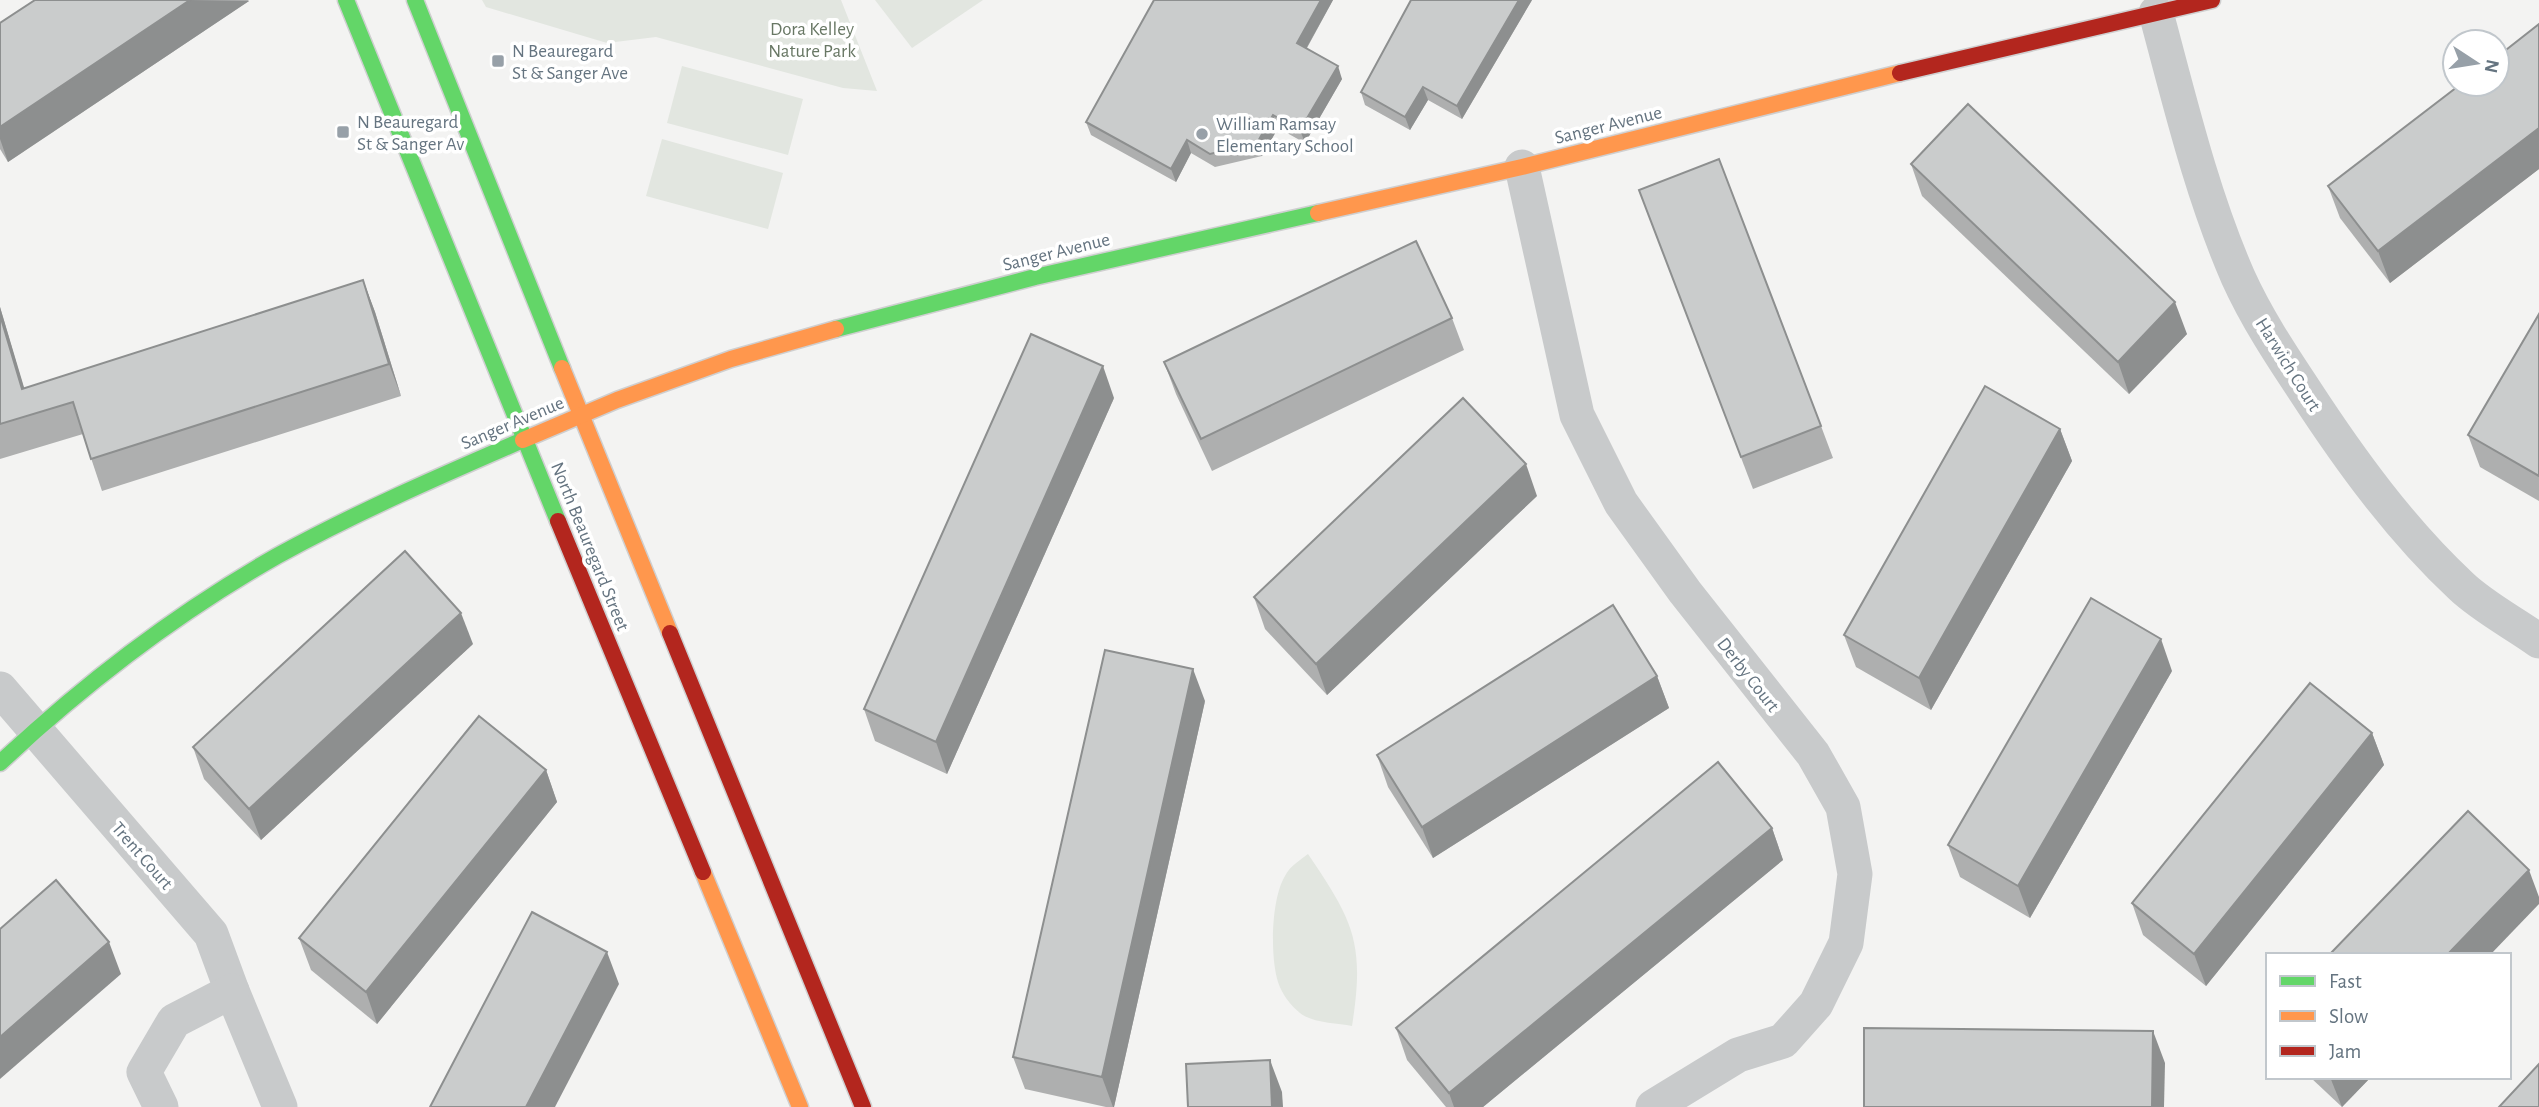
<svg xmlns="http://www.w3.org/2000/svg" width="2539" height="1107" viewBox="0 0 2539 1107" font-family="'Alegreya Sans',sans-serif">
	<rect width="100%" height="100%" fill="#f3f3f2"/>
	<g fill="#e2e6e0">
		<path d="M482,0H841L877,91L843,88L656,37L607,43L486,7Z"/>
		<path d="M875,0H983L912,48Z"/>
		<path d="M682,66L803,99L788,155L667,123Z"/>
		<path d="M662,139L783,173L768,229L646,196Z"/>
		<path d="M1308,854C1354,922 1365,943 1352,1026C1337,1023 1312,1023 1300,1013C1290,1005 1282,994 1278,982C1270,957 1271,899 1285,876C1290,866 1299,861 1308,854Z"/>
	</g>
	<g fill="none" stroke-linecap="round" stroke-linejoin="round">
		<defs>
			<g id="fast">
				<path d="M346,0L558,521"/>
				<path d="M415,0L562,368"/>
				<path d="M836,329L1035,277L1318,213"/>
				<path d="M0,763C84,684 177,613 277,556C357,512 440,476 523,440"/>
			</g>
			<g id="slow">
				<path d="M1318,213L1522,167L1900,73"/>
				<path d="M562,368L670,633"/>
				<path d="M523,440L617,400L731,359L836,329"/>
				<path d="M703,872L800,1107"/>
			</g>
			<g id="jam">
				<path d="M1900,73L2212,0"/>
				<path d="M558,521L703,872"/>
				<path d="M670,633L863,1107"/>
			</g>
		</defs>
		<use href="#fast" stroke="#cfcfd0" stroke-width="19"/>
		<use href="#slow" stroke="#cfcfd0" stroke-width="19"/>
		<use href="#jam" stroke="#cfcfd0" stroke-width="19"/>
		<g stroke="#c8cacb" stroke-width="35">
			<path d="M2156,13C2180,102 2201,192 2238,277C2256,317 2281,355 2305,391C2350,460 2400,529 2461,586C2483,607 2514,623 2539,641"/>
			<path d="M1522,167L1577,415L1621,503L1685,592L1813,754L1843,807L1855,874L1846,943L1816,1004L1783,1041L1738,1055L1653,1107"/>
			<path d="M0,689L211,934L232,991L280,1107"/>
			<path d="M161,1107L144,1072L174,1021L232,991"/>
		</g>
		<use href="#fast" stroke="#63d668" stroke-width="16"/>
		<use href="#slow" stroke="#ff974d" stroke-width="16"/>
		<use href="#jam" stroke="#b3261e" stroke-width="16"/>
	</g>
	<g fill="#aeafaf">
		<path d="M35,0H248L249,1L8,162L0,149V23Z"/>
		<path d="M1154,0H1333L1307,48L1342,79L1305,143L1278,128L1262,156L1215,167L1191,153L1176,182L1091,135L1086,122Z"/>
		<path d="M1532,0L1462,119L1428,100L1410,130L1365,105L1361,92Z"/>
		<path d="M2539,24V169L2390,283L2340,218L2328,186Z"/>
		<path d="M1911,164L2187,334L2129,394L1922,196Z"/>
		<path d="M1639,190L1821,426L1833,458L1753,489Z"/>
		<path d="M363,280L375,312L401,396L102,491L83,434L0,459V307L24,389Z"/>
		<path d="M2539,314V501L2480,467L2468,435Z"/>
		<path d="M1452,318L1464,350L1212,471L1176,394L1164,362Z"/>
		<path d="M1114,398L947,774L875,741L864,709Z"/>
		<path d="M2060,429L2072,461L1931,710L1856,667L1844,635Z"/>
		<path d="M1537,496L1327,695L1265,629L1254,597Z"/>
		<path d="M473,644L261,840L204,779L193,747Z"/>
		<path d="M2172,671L2030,918L1960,877L1948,845Z"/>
		<path d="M1657,676L1669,708L1433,858L1388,787L1377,755Z"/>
		<path d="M1205,701L1114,1107H1106L1025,1089L1013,1057Z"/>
		<path d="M2372,733L2384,765L2206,986L2143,935L2132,903Z"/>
		<path d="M546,770L557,802L377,1024L311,970L299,938Z"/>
		<path d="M1772,828L1783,860L1483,1107H1446L1407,1060L1396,1028Z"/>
		<path d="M2310,1077H2371L2342,1107Z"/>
	</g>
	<g fill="#8d8f8f">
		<path d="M190,0L249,1L8,162L0,139V127Z"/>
		<path d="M1321,0H1333L1302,56L1297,43Z"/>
		<path d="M1519,0H1532L1462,119L1457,106Z"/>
		<path d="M1338,66L1342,79L1305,143L1300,130Z"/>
		<path d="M1423,87L1428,100L1410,130L1405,117Z"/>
		<path d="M1273,115L1278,128L1262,156L1257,143Z"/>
		<path d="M2539,128V169L2390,283L2378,251Z"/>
		<path d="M1187,140L1191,153L1176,182L1171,169Z"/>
		<path d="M363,280L375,312L401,396L389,364Z"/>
		<path d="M2175,302L2187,334L2129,394L2118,362Z"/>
		<path d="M0,307L32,414L22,389L0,315Z"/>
		<path d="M1103,366L1114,398L947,774L936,742Z"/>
		<path d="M2060,429L2072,461L1931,710L1919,678Z"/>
		<path d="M1526,464L1537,496L1327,695L1316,664Z"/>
		<path d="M461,613L473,644L261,840L249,809Z"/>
		<path d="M2161,639L2172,671L2030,918L2018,886Z"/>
		<path d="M1193,669L1205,701L1114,1107H1113L1102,1077Z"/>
		<path d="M1657,676L1669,708L1433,858L1422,827Z"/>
		<path d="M2372,733L2384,765L2206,986L2194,954Z"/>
		<path d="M546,770L557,802L377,1024L366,992Z"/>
		<path d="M1772,828L1783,860L1483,1107H1454L1449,1093Z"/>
		<path d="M2529,870L2539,897V904L2490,955H2447Z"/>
		<path d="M109,942L121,974L0,1079V1037Z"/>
		<path d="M607,952L619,984L555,1107H526Z"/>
		<path d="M2153,1031L2165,1063L2164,1107H2152Z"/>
		<path d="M1270,1060L1282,1092L1283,1107H1272Z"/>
		<path d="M2330,1077H2371L2342,1107Z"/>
	</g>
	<g fill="#cacccc" stroke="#8d8f8f" stroke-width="2">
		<path d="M35,0H190L0,127V23Z"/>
		<path d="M1154,0H1321L1297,43L1338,66L1300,130L1273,115L1257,143L1210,154L1187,140L1171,169L1086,122Z"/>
		<path d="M1411,0H1519L1457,106L1423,87L1405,117L1361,92Z"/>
		<path d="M2539,24V128L2378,251L2328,186L2461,84H2497V57Z"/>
		<path d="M1968,104L2175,302L2118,362L1911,164Z"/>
		<path d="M1719,159L1821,426L1741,457L1639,190Z"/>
		<path d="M1416,241L1452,318L1201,439L1164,362Z"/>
		<path d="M363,280L389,364L91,459L73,402L0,424V315L22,389Z"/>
		<path d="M2539,314V476L2468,435Z"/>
		<path d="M1031,334L1103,366L936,742L864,709Z"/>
		<path d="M1985,386L2060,429L1919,678L1844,635Z"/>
		<path d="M1463,398L1526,464L1316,664L1254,597Z"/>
		<path d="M405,551L461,613L249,809L193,747Z"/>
		<path d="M2091,598L2161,639L2018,886L1948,845Z"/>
		<path d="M1613,605L1657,676L1422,827L1377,755Z"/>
		<path d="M1105,650L1193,669L1102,1077L1013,1057Z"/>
		<path d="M2310,683L2372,733L2194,954L2132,903Z"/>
		<path d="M479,716L546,770L366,992L299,938Z"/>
		<path d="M1718,762L1772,828L1449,1093L1396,1028Z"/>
		<path d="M2468,811L2529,870L2447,955H2329Z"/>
		<path d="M56,880L109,942L0,1037V929Z"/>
		<path d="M532,912L607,952L526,1107H430Z"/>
		<path d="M1864,1028L2153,1031L2152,1107H1864Z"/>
		<path d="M1270,1060L1272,1107H1188L1186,1064Z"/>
		<path d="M2539,1064V1107H2499Z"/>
	</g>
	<g fill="#97a0a8" stroke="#fff" stroke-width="2.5">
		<rect x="491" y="54" width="14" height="14" rx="3.5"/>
		<rect x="336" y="125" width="14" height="14" rx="3.5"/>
		<circle cx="1202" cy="134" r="7"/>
	</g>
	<g text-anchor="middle" stroke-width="7" stroke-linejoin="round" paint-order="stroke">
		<g font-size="19" fill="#687764" stroke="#fff">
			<text x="812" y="35">Dora Kelley<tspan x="812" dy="22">Nature Park</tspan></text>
		</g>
		<g font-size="19" fill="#657480" stroke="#fff" text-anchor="start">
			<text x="512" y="57">N Beauregard<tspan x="512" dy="22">St &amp; Sanger Ave</tspan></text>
			<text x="357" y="128">N Beauregard<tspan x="357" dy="22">St &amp; Sanger Av</tspan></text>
			<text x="1216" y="130">William Ramsay<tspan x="1216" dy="22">Elementary School</tspan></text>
		</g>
		<g font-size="19" fill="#657480" stroke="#fff">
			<text transform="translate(1608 124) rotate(-14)" y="7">Sanger Avenue</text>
			<text transform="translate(1056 251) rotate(-14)" y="7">Sanger Avenue</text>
			<text transform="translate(2289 364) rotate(58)" y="7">Harwich Court</text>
			<text transform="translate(512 422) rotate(-23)" y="7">Sanger Avenue</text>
			<text transform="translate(591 546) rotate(68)" y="7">North Beauregard Street</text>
			<text transform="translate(1749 674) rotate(52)" y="7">Derby Court</text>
			<text transform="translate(143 855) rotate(49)" y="7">Trent Court</text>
		</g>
	</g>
	<rect x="2266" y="953" width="245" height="126" fill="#ffffff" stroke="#c1c7cc" stroke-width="2"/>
	<rect x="2280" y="976" width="35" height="10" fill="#63d668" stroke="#c1c7cc" stroke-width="2"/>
	<text x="2329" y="988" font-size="21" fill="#657480">Fast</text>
	<rect x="2280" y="1011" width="35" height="10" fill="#ff974d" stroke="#c1c7cc" stroke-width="2"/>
	<text x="2329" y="1023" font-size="21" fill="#657480">Slow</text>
	<rect x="2280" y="1046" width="35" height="10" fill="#b3261e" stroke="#c1c7cc" stroke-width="2"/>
	<text x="2329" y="1058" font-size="21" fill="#657480">Jam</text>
	<g transform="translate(2476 63) rotate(102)"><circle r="33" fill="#ffffff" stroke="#c1c7cc" stroke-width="2"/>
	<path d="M0-5L12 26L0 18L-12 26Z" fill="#97a0a8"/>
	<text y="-10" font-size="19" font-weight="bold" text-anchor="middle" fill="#657480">N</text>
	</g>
</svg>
